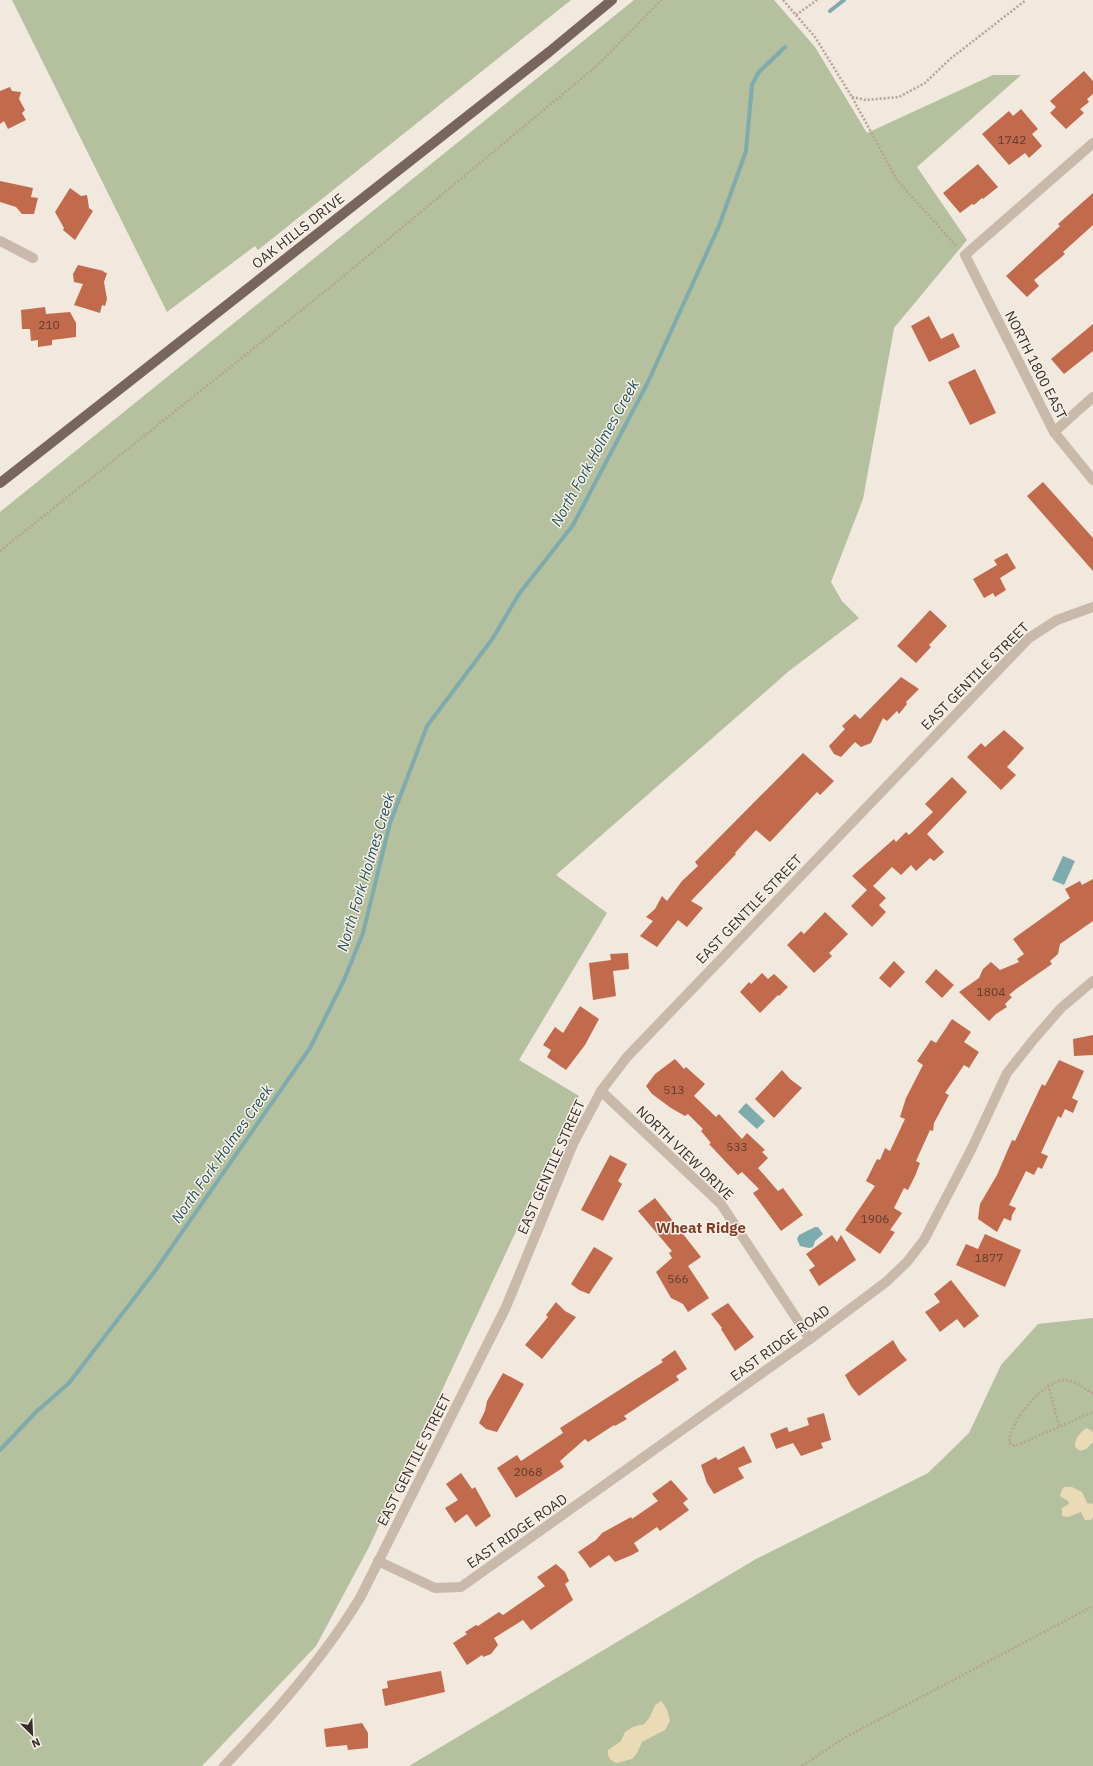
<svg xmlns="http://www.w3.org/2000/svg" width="1093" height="1766" viewBox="0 0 1093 1766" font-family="'IBM Plex Sans',sans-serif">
	<rect width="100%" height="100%" fill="#f1e8de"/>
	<g fill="#b4c09e">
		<path d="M12,0H571L258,250L255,246L167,312Z"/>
		<path d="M634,0H774L815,47L867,133L993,75H1021L917,167L967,240L894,328L863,499L831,582L842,601L859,618L789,671L556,875L607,913L519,1060L579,1096L369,1547L316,1646L202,1766H0V512Z"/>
		<path d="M1093,1318V1766H409L756,1559L928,1473L969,1433L1001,1365L1038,1324Z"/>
	</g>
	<g fill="#ebdab6">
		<path d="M1087,1428L1093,1432V1442L1086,1449L1080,1451L1075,1447C1074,1439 1081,1431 1087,1428Z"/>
		<path d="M1065,1487H1072L1082,1492L1087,1503L1093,1504V1517L1091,1520H1085L1081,1512L1068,1517L1062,1516V1508L1069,1504L1068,1501L1060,1496L1062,1489Z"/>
		<path d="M661,1701L667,1709L670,1721L665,1730L642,1742L637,1753L632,1759L617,1763C610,1761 607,1757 608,1750L621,1741L625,1732L633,1727L644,1724L650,1717L655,1705Z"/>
	</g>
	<g fill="#7eabad">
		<path d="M1063,856L1075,861L1064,885L1052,880Z"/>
		<path d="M746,1103L765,1121L757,1129L738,1112Z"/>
		<path d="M815,1227H818L823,1234L815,1241L813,1247L809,1248L800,1246L797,1239L799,1235Z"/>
	</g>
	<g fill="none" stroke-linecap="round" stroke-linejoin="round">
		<g stroke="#7eabad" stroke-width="4">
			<path d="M830,11L844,0"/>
			<path d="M0,1450L36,1412L69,1383L155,1271L310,1048L344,980L363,933L390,823L427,726L493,638L519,594L573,525L647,384L719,226L746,151L752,85L758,73L785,47"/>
		</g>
	</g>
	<g fill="#c16a4c">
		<path d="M1084,71L1093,81V94L1087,99L1089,102L1080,109L1084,113L1066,129L1050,113L1056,107L1050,101Z"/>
		<path d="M10,87L12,91L21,92L19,99L25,110L22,113L26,120L8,129L4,121L0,124V91Z"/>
		<path d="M1021,109L1038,129L1032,134L1042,146L1029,158L1025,153L1009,165L982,134L1009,111L1013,116Z"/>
		<path d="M978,164L998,187L983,199L982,198L974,205L972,204L960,213L943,193Z"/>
		<path d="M0,181L33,188L31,197L38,198L34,214H22L16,207L0,202Z"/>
		<path d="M70,188L81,196L87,195L89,208L93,211L75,240L63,230L64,228L55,212Z"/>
		<path d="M1093,193V225L1063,252L1065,254L1034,280L1039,286L1027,297L1006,276L1060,226L1058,224Z"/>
		<path d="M78,265L104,271L103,272L107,273L104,282L107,299L105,306L102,305L100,313L74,305L83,284L74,282L73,274Z"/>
		<path d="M45,307L46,314L70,312L76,323V337L52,340V345L38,347V340L31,341L30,329H22L21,310Z"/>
		<path d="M929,316L941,339L953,333L960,347L929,362L911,326Z"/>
		<path d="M1093,324V351L1064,374L1051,359Z"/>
		<path d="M975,369L996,413L970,425L948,382Z"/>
		<path d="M1043,482L1093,538V571L1027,496Z"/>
		<path d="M1007,553L1016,568L1000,578L1006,590L995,597L993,593L984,598L973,579L997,565L994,560Z"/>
		<path d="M930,610L947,626L929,645L931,647L916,663L897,646Z"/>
		<path d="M901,677L919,689L906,702L907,704L899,714L897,711L887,721L883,718L871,743L861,747L855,742L841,757L834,754L829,746L845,729L842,726L855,714L860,719Z"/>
		<path d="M1004,730L1024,748L1007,767L1016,775L1001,790L967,757L981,743L985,747Z"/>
		<path d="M803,753L834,781L820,795L817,792L770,842L756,830L735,853L736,854L691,901L703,908L687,927L678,920L657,947L640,936L653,921L646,917L655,909L662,896L667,901L682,881L698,866L695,862Z"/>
		<path d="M952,777L967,792L927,834L944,852L934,861L930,858L916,871L911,865L901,875L892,867L873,886L886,898L879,905L886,912L872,927L851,906L867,890L852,876L894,839L896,842L906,832L909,835L933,812L925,804Z"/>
		<path d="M1093,879V921L1060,944L1058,954L1050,961L1052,964L1016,989L1009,995L1012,997L1005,1004L1007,1007L996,1014L989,1021L959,992L979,978L983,969L991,962L1000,970L1019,962L1017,959L1024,954L1013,939L1070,898L1065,889L1080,881L1082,885Z"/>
		<path d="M825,912L848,934L829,953L832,956L814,973L787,945L801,931L804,934Z"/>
		<path d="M628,953L629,969L613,971L616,996L593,1000L589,963L611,960L610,954Z"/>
		<path d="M894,961L905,972L890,988L879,978Z"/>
		<path d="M936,969L954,985L942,998L925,982Z"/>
		<path d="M762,973L768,979L774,974L788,987L779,996L778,995L760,1013L740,992L749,982L751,984Z"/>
		<path d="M580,1006L599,1019L585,1045L566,1070L547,1057L551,1050L543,1045L555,1027L563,1033Z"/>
		<path d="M952,1019L971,1032L964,1042L979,1052L969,1068L964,1065L945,1093L949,1095L934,1123L933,1131L930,1130L916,1161L920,1163L915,1176L908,1190L904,1188L894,1208L902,1213L890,1230L895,1232L880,1254L845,1230L875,1186L866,1181L877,1159L880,1160L885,1148L890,1151L905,1119L900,1117L906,1098L923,1065L917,1061L931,1040L936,1043Z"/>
		<path d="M1093,1035V1055L1074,1056L1073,1039Z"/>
		<path d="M675,1059L684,1069L686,1067L705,1084L694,1096L716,1117L719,1114L742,1139L747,1133L765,1150L762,1152L768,1158L758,1168L778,1191L783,1188L803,1215L781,1231L753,1193L759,1189L742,1172L738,1175L709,1144L711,1143L701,1131L703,1129L688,1114L685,1116L671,1108L652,1094L646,1086L655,1074Z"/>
		<path d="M1059,1060L1084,1071L1072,1098L1078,1101L1073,1113L1065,1109L1061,1118L1058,1116L1041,1153L1048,1156L1042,1169L1038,1167L1034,1175L1026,1171L1009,1205L1016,1208L1012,1215L1011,1221L1004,1218L997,1232L978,1219L980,1204L997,1175L1012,1140L1015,1141L1042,1084L1045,1086Z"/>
		<path d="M782,1070L790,1079L802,1088L774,1118L755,1099Z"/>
		<path d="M610,1155L627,1164L618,1181L622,1184L603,1221L581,1210Z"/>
		<path d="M655,1198L701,1257L688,1266L709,1298L688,1312L683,1304L671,1298L656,1272L672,1258L669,1253L672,1251L638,1211Z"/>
		<path d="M985,1234L1021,1250L1005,1287L956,1265L966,1244L978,1249Z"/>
		<path d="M832,1235L837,1242L841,1235L856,1260L819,1286L809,1270L815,1266L806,1254Z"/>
		<path d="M594,1247L613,1258L589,1294L579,1290L571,1284Z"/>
		<path d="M951,1280L979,1316L964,1328L957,1319L940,1332L925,1312L940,1302L934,1294Z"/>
		<path d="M556,1302L565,1311L576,1317L542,1359L525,1345L548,1317L546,1315Z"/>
		<path d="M728,1303L754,1337L735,1351L721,1329L722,1328L711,1314Z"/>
		<path d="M893,1340L900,1352L907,1360L859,1396L851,1386L845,1375Z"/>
		<path d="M675,1350L687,1369L676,1376L679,1380L624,1416L627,1419L615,1426L614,1425L588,1442L585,1439L560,1461L564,1467L516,1498L497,1468L517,1455L521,1461L563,1433L560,1428L663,1362L661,1360Z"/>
		<path d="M503,1373L524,1384L497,1432L486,1429L479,1423L485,1411L487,1401Z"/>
		<path d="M824,1413L831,1440L821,1443L823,1448L801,1456L793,1443L776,1449L770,1434L787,1427L789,1432L809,1425L807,1418Z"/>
		<path d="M744,1446L752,1462L738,1468L744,1478L714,1494L707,1483L701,1465L716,1457L718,1460Z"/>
		<path d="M461,1473L472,1489L475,1487L491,1516L476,1527L467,1514L455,1523L445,1508L458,1500L446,1484Z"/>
		<path d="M671,1480L688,1499L683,1503L689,1510L660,1531L657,1527L634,1543L639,1551L632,1555L615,1562L609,1555L590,1568L578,1552L596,1540L602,1533L631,1517L632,1519L658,1501L652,1494Z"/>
		<path d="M556,1564L565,1572L569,1581L565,1584L573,1600L531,1630L523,1620L494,1638L498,1645L491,1654L483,1657L482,1655L467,1665L453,1643L467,1634L465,1632L476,1625L478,1626L499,1612L503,1615L545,1586L537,1577Z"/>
		<path d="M441,1671L445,1692L385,1706L382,1689L388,1688L387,1681Z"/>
		<path d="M362,1723L368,1733V1748L348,1750L347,1745L326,1747L324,1729Z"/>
	</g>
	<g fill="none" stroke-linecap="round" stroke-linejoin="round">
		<g stroke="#b5a394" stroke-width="2.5" stroke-dasharray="2 2" stroke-linecap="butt">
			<path d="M783,0L815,37L852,97L897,180L957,247"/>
			<path d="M796,15L817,0"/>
			<path d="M852,97L866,100L899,97L925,83L950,59L1026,0"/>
			<path d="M0,551L333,285L599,64L661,0"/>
			<path d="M1048,1385L1059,1425"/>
			<path d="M1093,1393C1084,1389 1075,1380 1065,1380C1043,1381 1010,1421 1009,1442L1011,1444L1015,1446L1093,1412"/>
			<path d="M802,1766L844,1738L1093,1606"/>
		</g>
		<g stroke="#c9b9aa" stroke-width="10">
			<path d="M1093,143L965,255L1054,432L1093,480"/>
			<path d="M0,241L33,258"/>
			<path d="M1054,432L1093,397"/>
			<path d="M601,1091L721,1204L810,1339"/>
			<path d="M378,1561L435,1588L461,1587L810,1339L886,1282L907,1262L924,1240L971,1150L1007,1073L1034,1039L1061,1008L1093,981"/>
			<path d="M224,1766C239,1751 253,1735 268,1719C302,1681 333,1642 360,1598L506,1307L573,1144L601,1091L627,1057L1029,638L1057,620L1093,607"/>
		</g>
		<path stroke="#78655b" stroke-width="10" d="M0,483L549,52L612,0"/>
	</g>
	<g text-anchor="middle" stroke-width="3" stroke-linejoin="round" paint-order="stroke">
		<g font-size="12" fill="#5a3d32">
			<text x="1012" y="144">1742</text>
			<text x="49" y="329">210</text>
			<text x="991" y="996">1804</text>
			<text x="674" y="1094">513</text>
			<text x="737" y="1151">533</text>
			<text x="875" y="1223">1906</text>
			<text x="989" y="1262">1877</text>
			<text x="678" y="1283">566</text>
			<text x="528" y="1476">2068</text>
		</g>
		<g font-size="14" fill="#372e29" stroke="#f9f2ea">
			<text transform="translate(298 231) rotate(-38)" y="5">OAK HILLS DRIVE</text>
			<text transform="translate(1036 365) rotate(63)" y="5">NORTH 1800 EAST</text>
			<text transform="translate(975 676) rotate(-45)" y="5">EAST GENTILE STREET</text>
			<text transform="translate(749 909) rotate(-46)" y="5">EAST GENTILE STREET</text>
			<text transform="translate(685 1153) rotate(44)" y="5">NORTH VIEW DRIVE</text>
			<text transform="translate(551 1167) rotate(-66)" y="5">EAST GENTILE STREET</text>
			<text transform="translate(780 1343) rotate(-36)" y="5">EAST RIDGE ROAD</text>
			<text transform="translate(414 1460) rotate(-63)" y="5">EAST GENTILE STREET</text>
			<text transform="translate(517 1531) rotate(-35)" y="5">EAST RIDGE ROAD</text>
		</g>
		<g font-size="15" font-style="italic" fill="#205257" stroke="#f9f2ea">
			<text transform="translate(595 453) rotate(-61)" y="5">North Fork Holmes Creek</text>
			<text transform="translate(366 872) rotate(-73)" y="5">North Fork Holmes Creek</text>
			<text transform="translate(222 1154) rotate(-55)" y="5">North Fork Holmes Creek</text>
		</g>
		<g font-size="15" font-weight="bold" fill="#823d26" stroke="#f9f2ea">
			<text x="701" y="1233">Wheat Ridge</text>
		</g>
	</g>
	<g transform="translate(32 1734) rotate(156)" stroke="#f9f2ea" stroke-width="3" paint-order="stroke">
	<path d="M0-3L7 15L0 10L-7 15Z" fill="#372e29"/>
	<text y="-6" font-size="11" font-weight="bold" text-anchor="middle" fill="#372e29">N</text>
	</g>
</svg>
